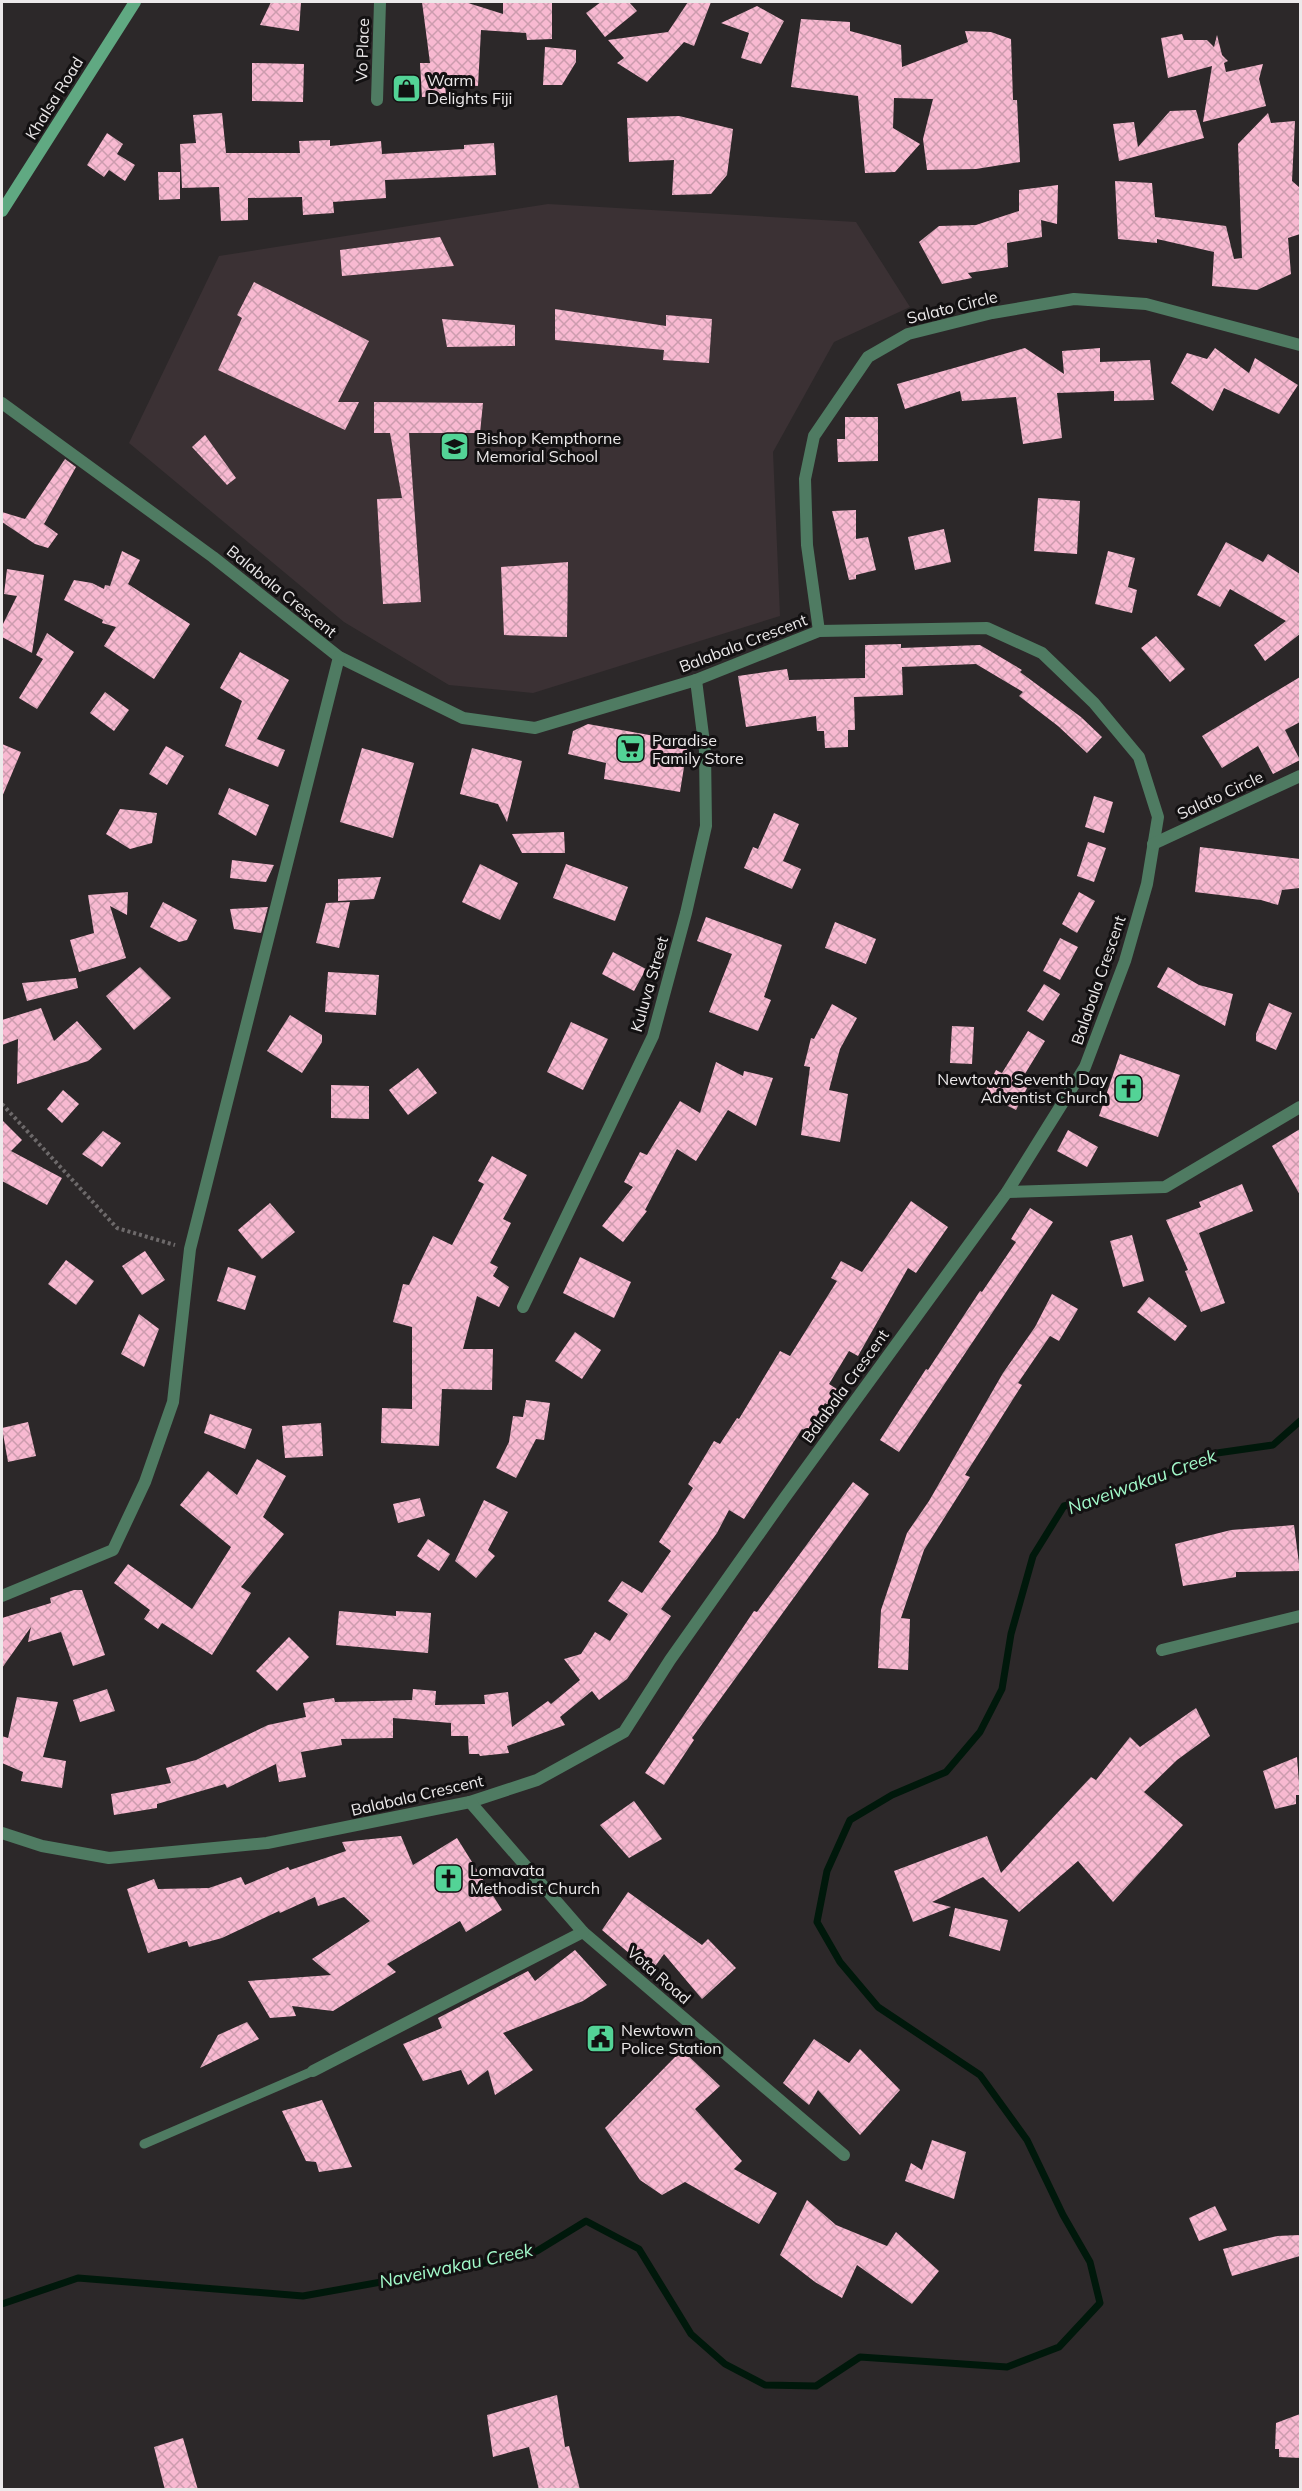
<svg xmlns="http://www.w3.org/2000/svg" width="1302" height="2491" viewBox="0 0 1302 2491" font-family="Mulish,sans-serif">
	<defs>
		<pattern id="building-cross-hatch" width="8" height="8" patternUnits="userSpaceOnUse" patternTransform="scale(1.5)"><rect width="8" height="8" fill="#f8b9d1"/><path d="M0 0l8 8M0 8l8-8" fill="none" stroke="#cc9cae"/></pattern>
	</defs>
	<rect width="100%" height="100%" fill="#2c2829"/>
	<path fill="#3b3134" d="M548,204L856,222L910,307L834,342L773,452L780,616L533,693L449,685L344,622L129,443L219,256Z"/>
	<g fill="none" stroke-linecap="round" stroke-linejoin="round">
		<path stroke="#00180b" stroke-width="7" d="M2,2304L78,2278L303,2296L476,2265L537,2251L586,2221L639,2249L691,2334L725,2364L765,2385L816,2386L860,2357L1007,2367L1059,2347L1100,2303L1090,2262L1063,2215L1027,2140L980,2075L878,2007L840,1962L817,1922L827,1871L850,1820L892,1795L946,1772L980,1732L1002,1689L1011,1634L1033,1556L1064,1506L1137,1487L1210,1454L1273,1445L1300,1421"/>
	</g>
	<g fill="url(#building-cross-hatch)">
		<path d="M271,2H301L299,31L260,25Z"/>
		<path d="M422,2H465L503,14V2H552V39L527,40L526,33L481,30L478,86L445,84L446,96L422,97L420,63H430Z"/>
		<path d="M601,2H629L637,11L605,37L586,13Z"/>
		<path d="M688,2H711L694,46L684,42L647,82L617,63L624,58L608,40L668,32Z"/>
		<path d="M757,6L784,21L761,64L741,58L749,33L721,23Z"/>
		<path d="M801,19L850,22V31L901,45L902,67L968,42L965,31L991,32L1011,39L1013,100H1017L1020,162L976,169L927,170L923,139L933,99L894,98L893,128L920,144L895,172L865,173L858,96L791,87Z"/>
		<path d="M1182,34L1184,40H1207L1214,47L1217,35L1222,55L1228,61L1224,63L1226,72L1263,64L1259,79L1266,106L1203,122L1212,66L1168,78L1161,38Z"/>
		<path d="M545,47L576,50V62L562,85H543Z"/>
		<path d="M252,63L304,64L303,102L252,101Z"/>
		<path d="M1196,110L1204,138L1119,161L1113,124L1134,122L1138,147L1170,111Z"/>
		<path d="M222,113L226,153H300L299,141L330,140V146L381,141L382,154L464,149V145L494,143L496,175L385,180L386,198L333,202L334,213L303,215L302,197L248,198V220L221,221L219,187L182,188L180,144L196,143L193,115Z"/>
		<path d="M1268,113L1271,123L1295,121L1292,181L1300,188V234L1288,238L1291,274L1257,290L1212,286L1214,252L1157,239V243L1118,239L1115,181L1152,183L1155,217L1226,226L1234,259L1242,258L1238,144Z"/>
		<path d="M679,116L733,129L727,175L711,194L672,195L674,160L629,162L627,118Z"/>
		<path d="M107,133L123,144L117,154L135,165L125,181L109,170L104,177L87,165Z"/>
		<path d="M158,172H180V199L159,200Z"/>
		<path d="M1058,185L1057,224L1041,220L1042,237L1007,243L1008,267L968,273L972,278L942,284L919,242L939,226L976,225L1019,211V190Z"/>
		<path d="M440,237L454,266L342,276L340,250Z"/>
		<path d="M254,282L369,341L338,402H359L345,430L218,370L242,318L237,315Z"/>
		<path d="M555,309L666,326V315L712,319L709,363L663,360L664,350L555,340Z"/>
		<path d="M442,319L515,325V346L447,347Z"/>
		<path d="M1025,348L1064,374L1062,351L1100,348V362L1150,360L1154,400L1114,401V391L1057,393L1062,438L1023,444L1016,397L962,401L960,391L905,409L897,384Z"/>
		<path d="M1215,348L1249,373L1255,358L1298,385L1279,414L1224,388L1213,411L1171,383L1187,353L1207,359Z"/>
		<path d="M374,402L483,403L480,433H409L421,602L383,604L377,499L402,498L390,433H374Z"/>
		<path d="M845,417H878V461L838,462L837,439H845Z"/>
		<path d="M205,435L236,478L227,485L192,447Z"/>
		<path d="M65,459L76,467L44,524L58,534L48,548L35,544L2,522V512L25,519Z"/>
		<path d="M1038,498L1080,501L1077,554L1034,551Z"/>
		<path d="M856,510V539L868,537L876,570L856,575V579L849,580L832,511Z"/>
		<path d="M944,529L951,562L915,570L908,537Z"/>
		<path d="M1226,542L1263,562L1268,554L1300,574V634L1265,661L1254,645L1286,621L1230,589L1220,607L1197,595Z"/>
		<path d="M122,551L140,560L128,584L190,624L154,679L104,646L116,627L102,623L103,620L64,600L74,580L92,583L104,589L105,585L110,586Z"/>
		<path d="M1108,551L1135,558L1128,587L1137,590L1132,613L1095,604Z"/>
		<path d="M568,562L567,637L504,635L501,567Z"/>
		<path d="M7,569L44,575L32,653L2,637V626L17,596L4,594Z"/>
		<path d="M47,633L74,652L37,709L19,698L43,659L36,655Z"/>
		<path d="M1156,636L1185,669L1170,682L1141,648Z"/>
		<path d="M901,644V648L980,645L1022,670L1020,672L1081,717L1102,737L1087,753L1058,726L1019,696L1023,692L976,664L902,667L903,695L854,697L855,730H848V747L825,748L824,731H817L816,716L746,727L738,676L787,669L789,680L865,678V645Z"/>
		<path d="M240,652L289,680L257,739L285,750L278,767L225,746L242,701L220,688Z"/>
		<path d="M1300,677V722L1285,730L1300,760L1273,774L1258,746L1222,768L1202,736Z"/>
		<path d="M105,692L129,710L114,731L90,713Z"/>
		<path d="M588,724L688,742L680,792L604,779L606,763L568,754L573,731Z"/>
		<path d="M2,744L21,752L2,797Z"/>
		<path d="M166,746L184,756L167,785L149,774Z"/>
		<path d="M362,748L414,763L393,838L340,822Z"/>
		<path d="M472,748L522,761L507,822L498,804L460,794Z"/>
		<path d="M229,788L269,805L256,836L218,814Z"/>
		<path d="M1094,796L1113,802L1104,833L1085,827Z"/>
		<path d="M120,809L157,813L152,843L130,849L106,834Z"/>
		<path d="M774,813L799,824L783,861L801,869L792,889L744,868L753,847L758,849Z"/>
		<path d="M564,832L565,853H522L512,834Z"/>
		<path d="M1088,842L1106,848L1094,882L1077,876Z"/>
		<path d="M1200,847L1300,859V888L1282,890L1278,905L1261,900L1195,892Z"/>
		<path d="M232,860L257,863L274,865L266,882L230,878Z"/>
		<path d="M480,864L518,883L500,920L462,902Z"/>
		<path d="M566,864L628,887L615,921L553,898Z"/>
		<path d="M381,877L374,899L338,901V879Z"/>
		<path d="M128,892L127,915L110,906L126,958L79,972L70,940L94,933L88,895Z"/>
		<path d="M1079,892L1095,901L1077,933L1062,924Z"/>
		<path d="M163,902L197,920L187,940L179,942L150,927Z"/>
		<path d="M350,902L339,948L316,943L326,903Z"/>
		<path d="M268,907L261,933L234,929L230,909Z"/>
		<path d="M706,917L782,945L764,997L771,1000L758,1031L709,1012L732,954L697,941Z"/>
		<path d="M835,922L876,939L866,964L825,948Z"/>
		<path d="M1060,938L1078,947L1060,980L1043,971Z"/>
		<path d="M613,952L646,969L634,991L602,974Z"/>
		<path d="M140,967L171,998L134,1030L106,996Z"/>
		<path d="M1168,967L1199,985L1233,994L1225,1026L1157,987Z"/>
		<path d="M328,972L379,975L376,1015L325,1012Z"/>
		<path d="M76,978L78,988L27,1001L22,983Z"/>
		<path d="M1044,984L1060,994L1043,1021L1027,1011Z"/>
		<path d="M1269,1003L1292,1013L1276,1050L1256,1041V1034Z"/>
		<path d="M832,1004L857,1018L840,1049L829,1090L848,1094L840,1142L801,1135L810,1067L804,1066L811,1038L814,1039Z"/>
		<path d="M41,1008L54,1041L77,1021L102,1049L88,1061L17,1084L18,1039L2,1045V1020Z"/>
		<path d="M290,1015L322,1035V1042L302,1073L267,1051Z"/>
		<path d="M571,1022L608,1039L583,1090L547,1072Z"/>
		<path d="M952,1026L974,1027L972,1064L950,1063Z"/>
		<path d="M1028,1031L1045,1041L1020,1082L1028,1086L1016,1110L984,1094L996,1070L1002,1073Z"/>
		<path d="M1120,1054L1180,1075L1158,1137L1099,1116Z"/>
		<path d="M716,1062L743,1076L744,1071L773,1078L756,1126L728,1110L696,1161L677,1149L645,1210L647,1211L623,1242L602,1226L633,1187L624,1182L640,1152L647,1155L680,1101L700,1113Z"/>
		<path d="M418,1068L437,1093L408,1115L389,1090Z"/>
		<path d="M331,1085L369,1086V1119L331,1118Z"/>
		<path d="M63,1090L79,1104L62,1123L47,1109Z"/>
		<path d="M2,1120L22,1140L11,1151L62,1178L47,1205L2,1181Z"/>
		<path d="M1300,1129V1195L1272,1146Z"/>
		<path d="M1068,1130L1098,1147L1087,1167L1057,1151Z"/>
		<path d="M103,1131L121,1143L102,1167L82,1154Z"/>
		<path d="M492,1156L527,1175L503,1219L511,1223L490,1263L498,1267L493,1276L509,1287L499,1307L477,1296L463,1349H493L492,1390L442,1389L439,1446L381,1443L382,1408L412,1409V1327L393,1322L403,1284L409,1285L433,1236L452,1245L484,1184L478,1181Z"/>
		<path d="M1242,1184L1253,1211L1199,1233L1225,1303L1201,1312L1185,1271L1188,1270L1166,1220L1201,1207L1199,1202Z"/>
		<path d="M911,1201L948,1227L916,1273L908,1268L858,1356L849,1351L829,1384L840,1391L831,1407L825,1403L807,1432L802,1429L744,1519L729,1510L717,1533L661,1609L671,1616L627,1679L599,1700L592,1691L560,1717L565,1725L507,1746L509,1753L480,1756L479,1754H469L468,1736H451V1723L393,1718V1738L341,1739L342,1745L301,1752L306,1777L279,1782L276,1764L227,1788L225,1784L157,1804V1808L114,1815L111,1794L171,1783L166,1768L196,1760L268,1725L306,1717L303,1703L334,1698L335,1702L412,1700L413,1689L436,1691L435,1705L485,1704L484,1695L508,1692L512,1727L548,1701L551,1704L580,1680L564,1659L581,1654L595,1632L610,1641L628,1614L608,1601L622,1581L642,1593L671,1551L659,1542L693,1488L688,1484L714,1441L720,1444L737,1418L739,1419L780,1351L790,1356L837,1281L831,1278L841,1261L862,1272Z"/>
		<path d="M270,1203L295,1232L262,1259L238,1230Z"/>
		<path d="M1030,1208L1053,1222L899,1452L880,1440L926,1369L928,1370L980,1291L982,1292L1016,1242L1011,1239Z"/>
		<path d="M1132,1235L1144,1281L1123,1287L1110,1241Z"/>
		<path d="M145,1251L165,1280L142,1295L122,1266Z"/>
		<path d="M580,1257L631,1282L614,1318L563,1293Z"/>
		<path d="M66,1260L94,1281L76,1305L48,1284Z"/>
		<path d="M228,1267L256,1276L245,1310L217,1301Z"/>
		<path d="M1052,1294L1078,1309L1059,1341L1050,1336L1018,1383L1022,1385L965,1475L970,1477L924,1550L901,1618L910,1619L908,1670L878,1668L881,1610L907,1533L929,1501L1003,1373L1035,1327Z"/>
		<path d="M1149,1297L1187,1326L1175,1341L1137,1312Z"/>
		<path d="M139,1314L159,1329L144,1367L121,1354Z"/>
		<path d="M575,1332L601,1350L582,1379L555,1361Z"/>
		<path d="M526,1400L550,1403L544,1440L536,1439L516,1478L496,1468L509,1442L513,1416L523,1417Z"/>
		<path d="M210,1414L252,1429L245,1449L204,1433Z"/>
		<path d="M28,1422L36,1456L8,1462L2,1428Z"/>
		<path d="M321,1423L323,1456L285,1458L282,1426Z"/>
		<path d="M257,1459L286,1476L263,1517L284,1534L241,1587L251,1593L212,1655L162,1623L158,1629L144,1619L150,1610L114,1583L128,1564L192,1609L231,1547L180,1505L208,1471L237,1495Z"/>
		<path d="M853,1482L869,1494L692,1738L694,1740L664,1785L645,1773L754,1611L757,1612Z"/>
		<path d="M420,1498L425,1516L398,1523L393,1504Z"/>
		<path d="M484,1500L508,1512L488,1550L495,1556L476,1578L455,1561Z"/>
		<path d="M1294,1525L1300,1571L1236,1572V1577L1183,1586L1175,1544L1231,1530Z"/>
		<path d="M428,1539L450,1554L439,1571L417,1556Z"/>
		<path d="M74,1590H82L105,1655L73,1666L61,1632L28,1642L31,1627L2,1668V1618L51,1603L50,1598Z"/>
		<path d="M339,1611L396,1616V1611L431,1613L428,1653L336,1645Z"/>
		<path d="M289,1637L309,1657L277,1691L256,1671Z"/>
		<path d="M107,1689L115,1711L80,1722L73,1700Z"/>
		<path d="M17,1697L58,1702L43,1757L66,1761L62,1788L21,1781L23,1772L2,1763V1736L8,1738Z"/>
		<path d="M1196,1708L1210,1736L1177,1760L1144,1792L1183,1825L1113,1902L1078,1861L1019,1912L983,1877L932,1902L951,1907L913,1922L894,1871L987,1836L1001,1873L1091,1777L1096,1780L1130,1737L1140,1747Z"/>
		<path d="M1297,1757L1300,1795H1296V1804L1275,1809L1263,1771Z"/>
		<path d="M634,1801L662,1839L629,1858L600,1825Z"/>
		<path d="M401,1836L413,1865L457,1838L502,1910L466,1932L460,1921L387,1964L396,1972L333,2011L292,2006L296,2016L270,2018L248,1981L331,1975L312,1959L370,1921L344,1897L318,1906L315,1897L280,1913L279,1911L222,1938L189,1947L187,1941L148,1953L127,1889L154,1879L158,1889L209,1888L241,1877L245,1885L288,1867L290,1870L346,1851L342,1842Z"/>
		<path d="M628,1892L702,1945L708,1939L736,1968L702,1999L664,1954L651,1972L602,1930Z"/>
		<path d="M955,1908L1008,1920L1000,1951L949,1936Z"/>
		<path d="M575,1950L607,1985L583,2001L503,2033L533,2070L495,2095L488,2070L468,2085L461,2070L423,2081L403,2044L442,2028L438,2018L528,1971L535,1981Z"/>
		<path d="M247,2022L259,2039L200,2068L218,2035Z"/>
		<path d="M814,2039L849,2063L860,2049L900,2090L860,2135L818,2090L809,2105L783,2083Z"/>
		<path d="M682,2050L720,2086L695,2109L742,2161L734,2169L777,2193L759,2224L685,2182L662,2195L640,2180L605,2128Z"/>
		<path d="M322,2100L352,2167L319,2172L316,2162L306,2161L282,2111Z"/>
		<path d="M932,2140L966,2152L954,2199L905,2181L911,2163L922,2170Z"/>
		<path d="M807,2200L836,2225L887,2246L896,2232L939,2271L912,2304L857,2265L842,2298L815,2282L780,2255Z"/>
		<path d="M1215,2206L1227,2230L1199,2241L1189,2218Z"/>
		<path d="M1300,2235V2256L1232,2276L1223,2249L1277,2236Z"/>
		<path d="M557,2395L565,2447L569,2446L580,2490H539L529,2447L493,2457L487,2415Z"/>
		<path d="M1300,2414V2458L1279,2457V2449H1275L1276,2423Z"/>
		<path d="M183,2438L198,2490H165L154,2447Z"/>
	</g>
	<g fill="none" stroke-linecap="round" stroke-linejoin="round">
		<path stroke="#6d696a" stroke-width="4" stroke-dasharray="3 3" stroke-linecap="butt" d="M2,1104L117,1228L175,1245"/>
		<path stroke="#4f7b62" stroke-width="9" d="M144,2144L313,2071"/>
		<g stroke="#4f7b62" stroke-width="12">
			<path d="M377,100L380,2"/>
			<path d="M2,403L213,557L339,657L463,718L535,728L696,680L819,631L987,628L1042,653L1094,703L1139,757L1158,817L1147,884L1125,961L1085,1067L1007,1192L783,1500L670,1660L624,1732L537,1780L470,1802L267,1843L109,1858L42,1846L2,1833"/>
			<path d="M819,631L807,545L805,479L814,436L868,357L908,334L992,313L1074,299L1146,304L1300,345"/>
			<path d="M1153,844L1300,776"/>
			<path d="M1007,1192L1165,1187L1300,1107"/>
			<path d="M523,1307L653,1036L686,913L706,826L705,751L696,680"/>
			<path d="M2,1596L113,1550L145,1482L173,1402L190,1249L339,657"/>
			<path d="M1162,1650L1300,1616"/>
			<path d="M470,1802L583,1932L844,2155"/>
			<path d="M313,2071L583,1932"/>
		</g>
		<path stroke="#60a982" stroke-width="12" d="M2,211L135,2"/>
	</g>
	<defs>
		<symbol id="shop-square" viewBox="-11 -11 22 22"><rect x="-9" y="-9" width="18" height="18" rx="4" fill="#53d396" stroke="#131112"/><path d="M-5-2.5h2.3a2.7 3.5 0 0 1 5.4 0H5L5.5 6h-11ZM-1.5-2.5h3a1.5 2.3 0 0 0-3 0Z" fill="#111"/></symbol>
		<symbol id="school-square" viewBox="-11 -11 22 22"><rect x="-9" y="-9" width="18" height="18" rx="4" fill="#53d396" stroke="#131112"/><path d="M0-5L7-2L0 1L-7-2ZM-4 1L0 2.5L4 1V4Q0 6-4 4Z" fill="#111"/></symbol>
		<symbol id="supermarket-square" viewBox="-11 -11 22 22"><rect x="-9" y="-9" width="18" height="18" rx="4" fill="#53d396" stroke="#131112"/><path d="M-6-5.5h2.5l.6 2H6L4.5 2H-2.5L-4.4-4H-6ZM-1.5 3.2a1.3 1.3 0 1 0 .1 0ZM3 3.2a1.3 1.3 0 1 0 .1 0Z" fill="#111"/></symbol>
		<symbol id="church-square" viewBox="-11 -11 22 22"><rect x="-9" y="-9" width="18" height="18" rx="4" fill="#53d396" stroke="#131112"/><path d="M-1.2-6h2.4v3.5h3.3v2.4h-3.3V6h-2.4V-.1h-3.3v-2.4h3.3Z" fill="#111"/></symbol>
		<symbol id="civic-square" viewBox="-11 -11 22 22"><rect x="-9" y="-9" width="18" height="18" rx="4" fill="#53d396" stroke="#131112"/><path d="M-.6-6.5H3V-4.5H.6V-3L4-1V1h2V6H-6V1h2V-1L-.6-3ZM-1.2 2.5V6h2.4V2.5Z" fill="#111"/></symbol>
	</defs>
	<g fill-rule="evenodd">
		<use href="#shop-square" x="390" y="72" width="33" height="33"/>
		<use href="#school-square" x="438" y="430" width="33" height="33"/>
		<use href="#supermarket-square" x="614" y="732" width="33" height="33"/>
		<use href="#church-square" x="1112" y="1072" width="33" height="33"/>
		<use href="#church-square" x="432" y="1862" width="33" height="33"/>
		<use href="#civic-square" x="584" y="2022" width="33" height="33"/>
	</g>
	<g text-anchor="middle" stroke-width="6" stroke-linejoin="round" paint-order="stroke">
		<g font-size="16" fill="#ece9ea" stroke="#131112">
			<text transform="translate(362 50) rotate(-88)" y="6">Vo Place</text>
			<text transform="translate(54 98) rotate(-58)" y="6">Khalsa Road</text>
			<text transform="translate(952 307) rotate(-14)" y="6">Salato Circle</text>
			<text transform="translate(282 591) rotate(39)" y="6">Balabala Crescent</text>
			<text transform="translate(743 643) rotate(-21)" y="6">Balabala Crescent</text>
			<text transform="translate(1220 795) rotate(-25)" y="6">Salato Circle</text>
			<text transform="translate(1098 980) rotate(-71)" y="6">Balabala Crescent</text>
			<text transform="translate(649 984) rotate(-74)" y="6">Kuluva Street</text>
			<text transform="translate(845 1386) rotate(-54)" y="6">Balabala Crescent</text>
			<text transform="translate(417 1795) rotate(-13)" y="6">Balabala Crescent</text>
			<text transform="translate(659 1975) rotate(41)" y="6">Vota Road</text>
		</g>
		<g font-size="16" fill="#ece9ea" stroke="#131112" text-anchor="start">
			<text x="427" y="86">Warm<tspan x="427" dy="18">Delights Fiji</tspan></text>
			<text x="476" y="444">Bishop Kempthorne<tspan x="476" dy="18">Memorial School</tspan></text>
			<text x="652" y="746">Paradise<tspan x="652" dy="18">Family Store</tspan></text>
			<text x="1108" y="1085" text-anchor="end">Newtown Seventh Day<tspan x="1108" dy="18">Adventist Church</tspan></text>
			<text x="470" y="1876">Lomavata<tspan x="470" dy="18">Methodist Church</tspan></text>
			<text x="621" y="2036">Newtown<tspan x="621" dy="18">Police Station</tspan></text>
		</g>
		<g font-size="18" font-style="italic" fill="#a3fbcb" stroke="#131112">
			<text transform="translate(1142 1482) rotate(-20)" y="6">Naveiwakau Creek</text>
			<text transform="translate(456 2266) rotate(-12)" y="6">Naveiwakau Creek</text>
		</g>
	</g>
	<rect width="1302" height="2491" fill="none" stroke="#ece9ea" stroke-width="6"/>
</svg>
